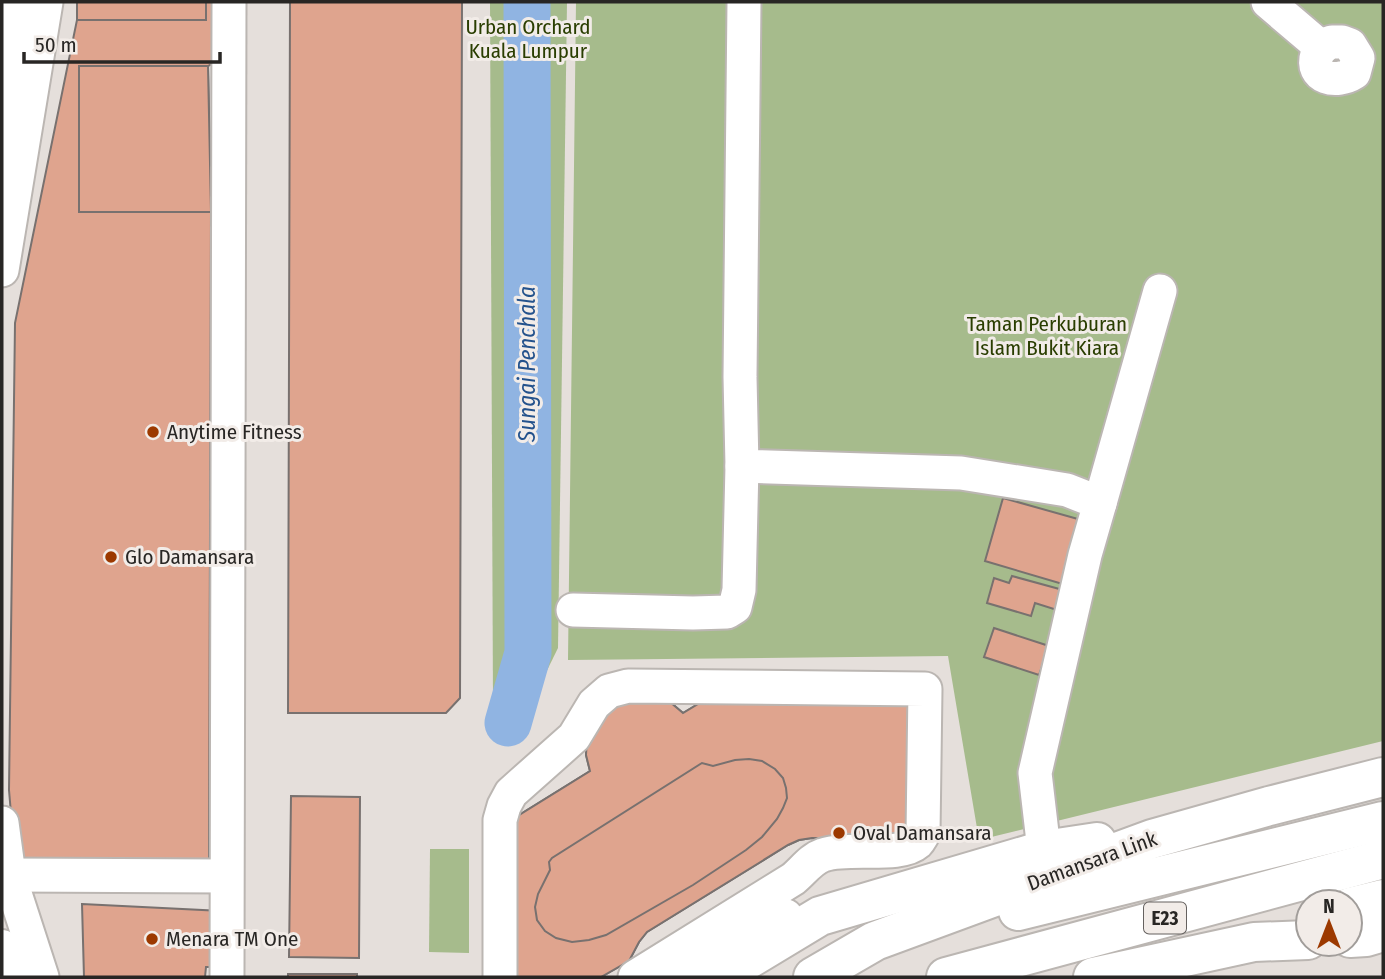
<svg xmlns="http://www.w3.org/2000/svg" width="1385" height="979" viewBox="0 0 1385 979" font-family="'Fira Sans Condensed',sans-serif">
	<rect width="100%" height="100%" fill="#e5dfdb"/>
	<g fill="#a6bb8c">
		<path d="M490,2H567L558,648L531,703L493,704Z"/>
		<path d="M576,2H1383V741L979,840L948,656L568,660Z"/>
		<path d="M430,849H469V953L429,952Z"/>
	</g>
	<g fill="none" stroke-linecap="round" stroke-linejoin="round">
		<path stroke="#90b4e2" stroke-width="47" d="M508,723L528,653L527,2"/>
	</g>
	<g fill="#dfa48e" stroke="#78716f" stroke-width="2" fill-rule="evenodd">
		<path d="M77,2H221V59L208,66L211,212L209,860L15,861L9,790L15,323L77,20Z"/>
		<rect x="77" y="2" width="129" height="18"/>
		<path d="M290,2H462L460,698L446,713H288Z"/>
		<path d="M79,66H208L211,212H79Z"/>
		<path d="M1003,498L1085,521L1066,585L985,561Z"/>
		<path d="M1012,576L1063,590L1057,610L1035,603L1031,616L987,603L994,578L1009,583Z"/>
		<path d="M994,628L1049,646L1039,675L984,657Z"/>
		<path d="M708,698H917L906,840L812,838L799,840L788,845L647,932L639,942L629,961L601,977H509L508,822L590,771L586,755L587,737L619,699L670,702L683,713ZM749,759L762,761L775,769L783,778L786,788L787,798L783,808L777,819L762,837L746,850L693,885L606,935L589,940L572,942L556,938L545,931L537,920L535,907L538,894L550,870L549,862L552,858L702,763L713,766L735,760Z"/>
		<path d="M708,698H917L906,840L812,838L799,840L788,845L647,932L639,942L629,961L601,977H509L508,822L590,771L586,755L587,737L619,699L670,702L683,713Z"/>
		<path d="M749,759L762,761L775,769L783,778L786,788L787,798L783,808L777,819L762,837L746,850L693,885L606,935L589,940L572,942L556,938L545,931L537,920L535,907L538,894L550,870L549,862L552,858L702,763L713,766L735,760Z"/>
		<path d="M291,796L360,797L359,958L289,957Z"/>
		<path d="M82,904L222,911V967H206L205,977H84Z"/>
		<rect x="288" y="974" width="69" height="3"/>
	</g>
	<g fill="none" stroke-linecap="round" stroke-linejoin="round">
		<defs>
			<g id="minor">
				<path d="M744,2L740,377L742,466L961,473L1067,490L1100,503L1085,555L1035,773L1044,850"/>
				<path d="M1268,2L1322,48"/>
				<path d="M1332,42H1342L1350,45L1358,58L1354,73C1337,84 1309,79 1317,54C1318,51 1321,48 1323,45Z"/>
				<path d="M2,270L46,2"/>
				<path d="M1100,503L1160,291"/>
				<path d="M573,610L693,613L727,612L735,607L739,590L742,466"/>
				<path d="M2,823L9,875L42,977"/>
				<path d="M9,875L226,876"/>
				<path d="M227,977L229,2"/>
				<path d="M500,977V820L504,806L511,793L574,737L594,704L609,691L628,686L925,689L923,834C921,837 920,840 917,843C900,858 848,846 823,855C811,859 803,871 793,879L635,977"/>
				<path d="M679,977L786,916"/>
			</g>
			<g id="major">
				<path d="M2,150L19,2"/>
				<path d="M2,949L9,977"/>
			</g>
			<g id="highway">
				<path d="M1350,907L1383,899"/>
				<path d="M1018,911L1383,821"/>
				<path d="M1350,938L1366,937L1383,932"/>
				<path d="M719,977L820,916L1044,850L1097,842"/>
				<path d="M813,977L875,941L1152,839L1269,806L1383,777"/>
				<path d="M946,977L1383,859"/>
				<path d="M1093,977L1254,942L1308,940"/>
			</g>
		</defs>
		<use href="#minor" stroke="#bbb6b2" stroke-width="37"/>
		<use href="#major" stroke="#bbb6b2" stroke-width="42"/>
		<use href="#highway" stroke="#bbb6b2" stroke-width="42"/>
		<use href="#minor" stroke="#fff" stroke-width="33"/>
		<use href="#major" stroke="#fff" stroke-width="38"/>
		<use href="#highway" stroke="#fff" stroke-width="38"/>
	</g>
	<g fill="#9c3900" stroke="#f2ece8" stroke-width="2.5">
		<circle cx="153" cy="432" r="7"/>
		<circle cx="111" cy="557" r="7"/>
		<circle cx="839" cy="833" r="7"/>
		<circle cx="152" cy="939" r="7"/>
	</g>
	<g text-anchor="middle" stroke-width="6" stroke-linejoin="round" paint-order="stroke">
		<rect fill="#f2ece8" stroke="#65615f" stroke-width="2" x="1144" y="902.5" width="42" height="31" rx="5"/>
		<g font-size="19" font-weight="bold" fill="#282624">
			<text x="1165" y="925">E23</text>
		</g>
		<g font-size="21" fill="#2a3e01" stroke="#f2ece8">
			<text x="528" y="34">Urban Orchard<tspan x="528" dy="24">Kuala Lumpur</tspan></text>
			<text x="1047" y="331">Taman Perkuburan<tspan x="1047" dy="24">Islam Bukit Kiara</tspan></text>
		</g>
		<g font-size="21" fill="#282624" stroke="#f2ece8" text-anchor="start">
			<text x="167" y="439">Anytime Fitness</text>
			<text x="125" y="564">Glo Damansara</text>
			<text x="853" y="840">Oval Damansara</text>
			<text x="166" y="946">Menara TM One</text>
		</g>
		<g font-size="21" fill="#282624" stroke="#f2ece8">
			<text transform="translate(1092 861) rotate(-20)" y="7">Damansara Link</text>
		</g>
		<g font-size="23" font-style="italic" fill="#24528c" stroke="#f2ece8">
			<text transform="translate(527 364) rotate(-90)" y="8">Sungai Penchala</text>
		</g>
	</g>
	<rect width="1385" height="979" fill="none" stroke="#282624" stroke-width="7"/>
	<g transform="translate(1329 923)"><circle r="33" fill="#f2ece8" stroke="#a19d9a" stroke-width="2"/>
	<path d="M0-5L12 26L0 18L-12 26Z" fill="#9c3900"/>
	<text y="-10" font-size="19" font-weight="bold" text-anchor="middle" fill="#282624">N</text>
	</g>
	<path d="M24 52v10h196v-10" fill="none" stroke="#282624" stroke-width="3.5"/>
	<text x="35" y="52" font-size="21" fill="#282624" stroke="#f2ece8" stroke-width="5" paint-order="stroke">50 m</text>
</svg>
